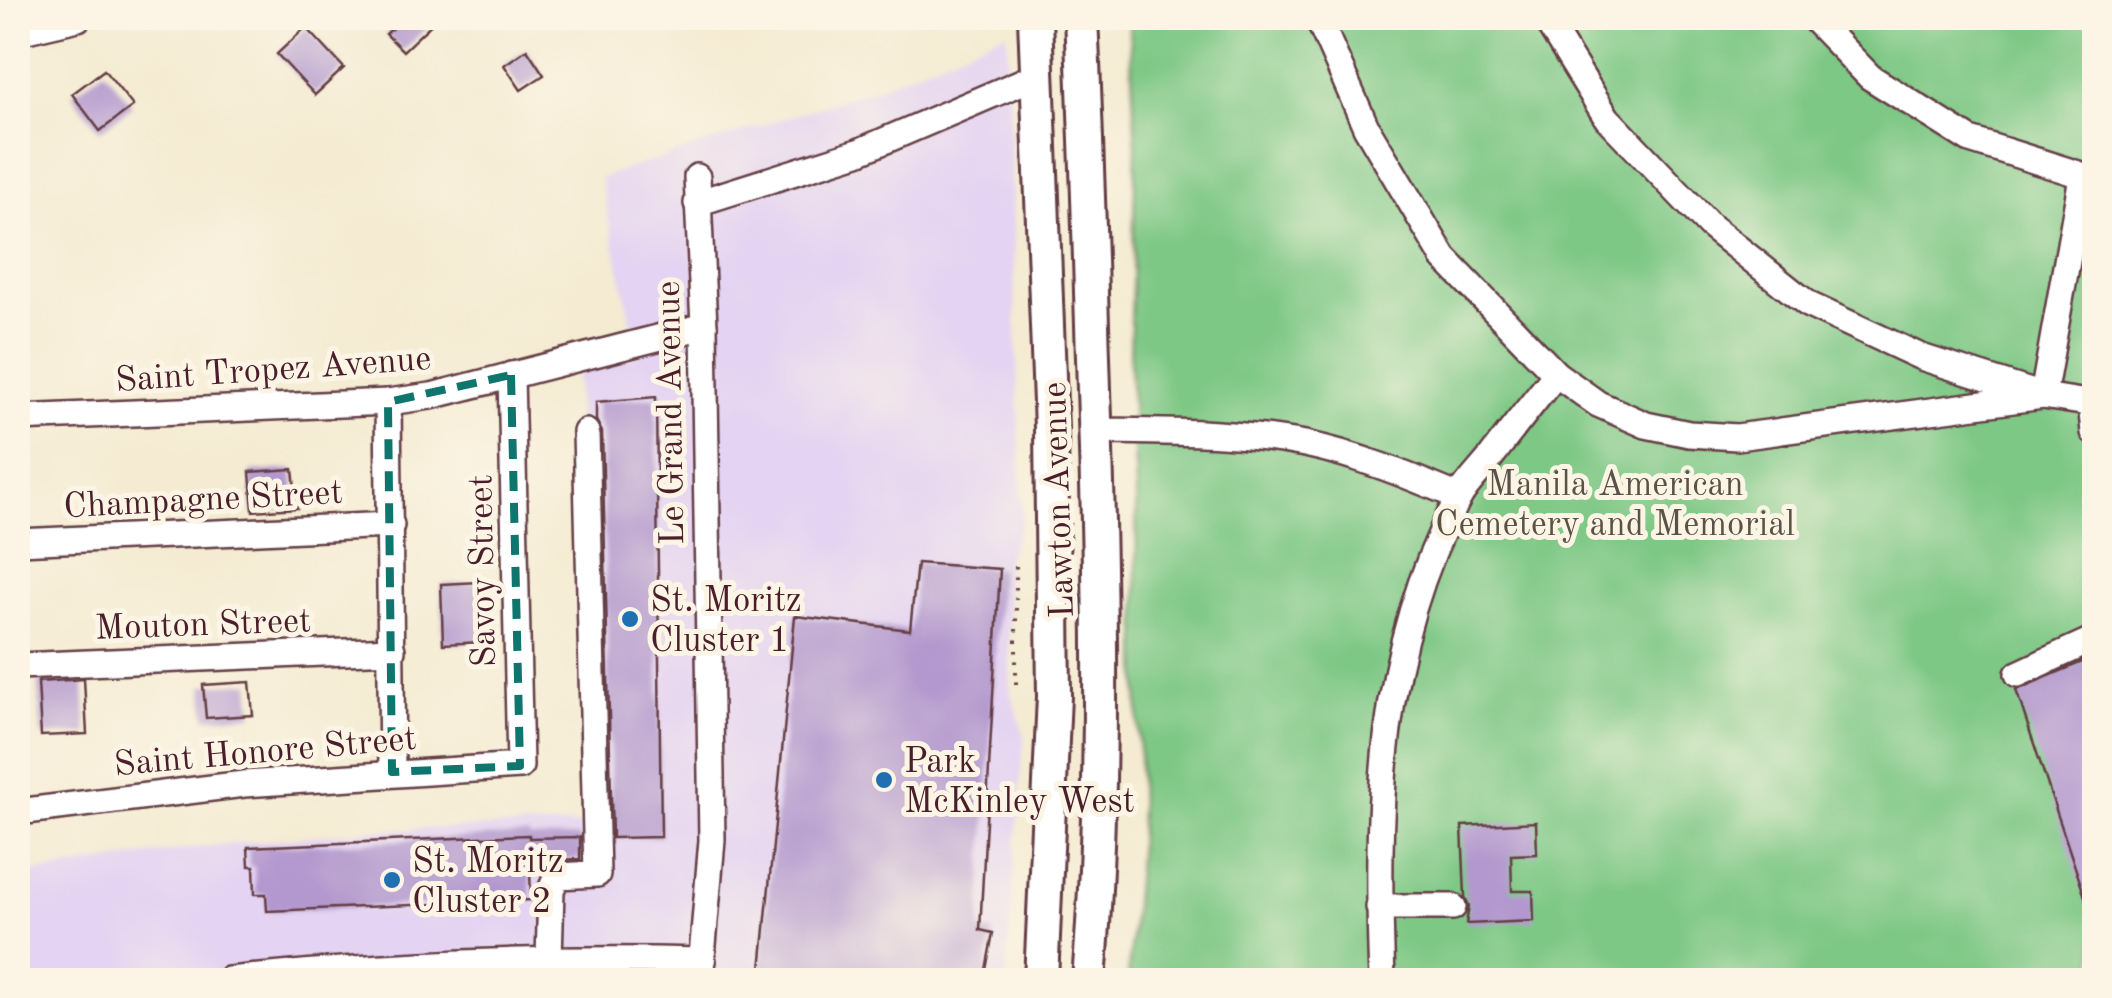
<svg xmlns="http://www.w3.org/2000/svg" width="2112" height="998" viewBox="0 0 2112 998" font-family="'Old Standard TT',serif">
	<rect width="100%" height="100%" fill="#fcf5e5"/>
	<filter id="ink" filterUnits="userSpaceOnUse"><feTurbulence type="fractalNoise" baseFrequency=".01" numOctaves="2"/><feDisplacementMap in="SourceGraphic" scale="20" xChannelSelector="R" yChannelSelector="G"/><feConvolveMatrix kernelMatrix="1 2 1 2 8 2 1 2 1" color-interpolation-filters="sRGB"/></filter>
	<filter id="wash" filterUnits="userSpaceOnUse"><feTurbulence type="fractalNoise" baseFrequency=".0048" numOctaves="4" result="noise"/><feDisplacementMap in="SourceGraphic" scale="40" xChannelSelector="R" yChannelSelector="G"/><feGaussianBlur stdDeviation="2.25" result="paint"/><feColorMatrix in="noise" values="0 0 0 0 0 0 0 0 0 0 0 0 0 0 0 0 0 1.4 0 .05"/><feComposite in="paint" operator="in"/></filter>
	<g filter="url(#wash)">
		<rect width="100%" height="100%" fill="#f4ebd2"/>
		<path fill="#e4d3f2" d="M1007,32L1022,521L1006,561L1011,694L1024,734L1006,980H18V875L199,847L375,830L584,825L577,371L638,355L600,178L874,89Z"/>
		<path fill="#7ec885" stroke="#647458" stroke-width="2.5" d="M1129,18H2094V980H1128L1140,831L1136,488L1130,362L1136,147Z"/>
		<g id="blocks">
			<g fill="#b298ce">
				<path d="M403,18H438L403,51L386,34Z"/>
				<path d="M306,27L344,68L315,95L277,54Z"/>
				<path d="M527,49L544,75L521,90L504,65Z"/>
				<path d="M104,70L133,106L100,131L72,94Z"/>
				<path d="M656,397L661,837L612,838L602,432L596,420V402Z"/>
				<path d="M293,469L297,508L253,511L250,472Z"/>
				<path d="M917,563L1000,569L980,930L993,933L984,980H760L795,616L910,630Z"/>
				<path d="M480,582L483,642L443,644L441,584Z"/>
				<path d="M2094,657V915H2091L2016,690Z"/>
				<path d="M84,679L87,734L41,736L38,682Z"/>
				<path d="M250,682L253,715L206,718L203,685Z"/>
				<path d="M1536,822L1537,854L1511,855L1512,891H1533L1534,921L1466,924L1469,906L1465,897L1462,826Z"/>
				<path d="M529,835V838L580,837V859L555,860L542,871H530L531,900L267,911L266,894H255L254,866H249L248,847Z"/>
			</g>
		</g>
	</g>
	<g filter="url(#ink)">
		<use href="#blocks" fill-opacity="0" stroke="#643e44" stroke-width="2.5"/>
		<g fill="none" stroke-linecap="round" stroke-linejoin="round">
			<defs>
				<g id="minor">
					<path d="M1318,18L1366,127L1444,258L1556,374L1598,404L1646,425L1689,434L1737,437L2043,396L2082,177"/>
					<path d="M1545,18L1607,118L1710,226L1809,305L1921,357L2043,396L2094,404"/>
					<path d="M1813,18L1870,77L1970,140L2094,179"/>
					<path d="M18,32L78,18"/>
					<path d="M697,177L704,326L712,840L700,980"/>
					<path d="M697,203L858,152L1038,75"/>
					<path d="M388,402L392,772"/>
					<path d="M2091,403L2094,432"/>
					<path d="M18,418L388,402L431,396L704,326"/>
					<path d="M1095,431C1165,432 1236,431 1305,444C1358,455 1409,476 1459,497"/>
					<path d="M18,542L391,525"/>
					<path d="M18,666L392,650"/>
					<path d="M2018,674L2094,639"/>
					<path d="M18,812L244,784L520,766L511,375"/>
					<path d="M1379,907H1453"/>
					<path d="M549,959L551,890L557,876L597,874L586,432"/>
					<path d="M229,980C387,963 544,957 703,961"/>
					<path d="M1382,980C1376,814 1377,651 1458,499C1466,484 1480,471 1491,457C1512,429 1534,402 1556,374"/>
				</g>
				<g id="major">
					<path d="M1035,18L1051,428L1054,696L1041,980"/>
					<path d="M1081,18C1087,141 1090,265 1094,389C1101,587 1105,783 1089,980"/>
				</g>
			</defs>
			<use href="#minor" stroke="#643e44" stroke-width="30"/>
			<use href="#major" stroke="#643e44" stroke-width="38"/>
			<path stroke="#643e44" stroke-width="4" stroke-dasharray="2.5 8" stroke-linecap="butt" d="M1016,566V692"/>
			<use href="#minor" stroke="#fff" stroke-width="25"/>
			<use href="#major" stroke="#fff" stroke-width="32"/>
		</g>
	</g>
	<path fill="none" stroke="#0f766e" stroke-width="8" stroke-dasharray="20 12" stroke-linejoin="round" d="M511,375L520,766L392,772L388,402Z"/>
	<g fill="#1f6fb2" stroke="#fcf5e5" stroke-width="4">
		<circle cx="630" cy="619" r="10"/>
		<circle cx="884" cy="780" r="10"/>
		<circle cx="392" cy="880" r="10"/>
	</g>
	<g text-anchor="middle" stroke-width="10" stroke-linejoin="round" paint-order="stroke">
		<g font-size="35" fill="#4a1f2b" stroke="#fcf5e5">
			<text transform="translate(273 368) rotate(-4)" y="12">Saint Tropez Avenue</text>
			<text transform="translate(669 413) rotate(-91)" y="12">Le Grand Avenue</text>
			<text transform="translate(203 498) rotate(-3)" y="12">Champagne Street</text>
			<text transform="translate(1057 500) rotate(-92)" y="12">Lawton Avenue</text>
			<text transform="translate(481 571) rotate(-91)" y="12">Savoy Street</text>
			<text transform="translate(203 623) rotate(-2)" y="12">Mouton Street</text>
			<text transform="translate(265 750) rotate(-5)" y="12">Saint Honore Street</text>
		</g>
		<g font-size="35" fill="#5a5246" stroke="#fcf5e5">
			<text x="1615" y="495">Manila American<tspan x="1615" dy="40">Cemetery and Memorial</tspan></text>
		</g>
		<g font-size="35" fill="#4a1f2b" stroke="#fcf5e5" text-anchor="start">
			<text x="650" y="611">St. Moritz<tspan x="650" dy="40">Cluster 1</tspan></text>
			<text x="904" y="772">Park<tspan x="904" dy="40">McKinley West</tspan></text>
			<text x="412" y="872">St. Moritz<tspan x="412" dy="40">Cluster 2</tspan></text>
		</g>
	</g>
	<rect width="2112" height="998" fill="none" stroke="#fcf5e5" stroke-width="60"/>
</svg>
